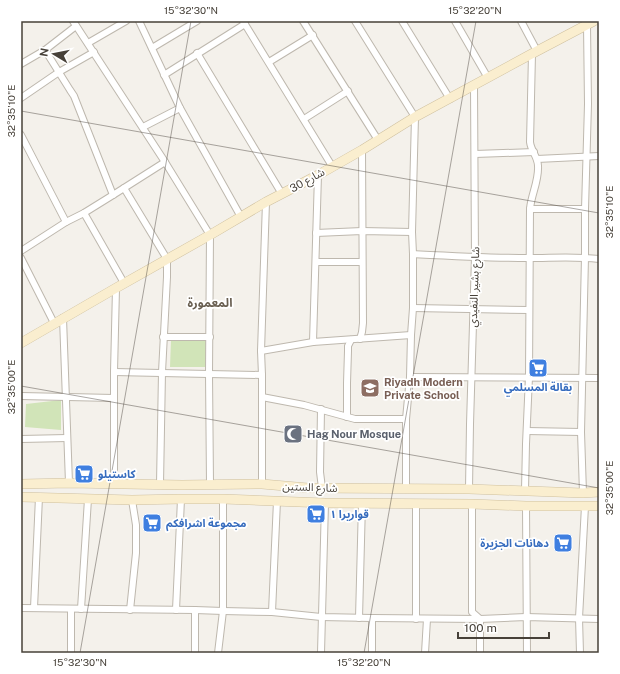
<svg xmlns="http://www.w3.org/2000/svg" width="620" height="674" viewBox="0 0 620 674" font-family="'Public Sans','Noto Sans Arabic',sans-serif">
	<rect width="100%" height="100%" fill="#f4f1eb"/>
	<g fill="#d1e4b8">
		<path d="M171,339L207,340V367H170Z"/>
		<path d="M61,400V430L25,427L26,404Z"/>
	</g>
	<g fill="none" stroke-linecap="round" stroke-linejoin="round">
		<defs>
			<g id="street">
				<path d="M73,21L165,162L210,235L209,374L210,484"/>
				<path d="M139,21L180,108L241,217"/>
				<path d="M243,21L332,166"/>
				<path d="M303,21L378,140"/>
				<path d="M355,21L415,117L412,232L413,254V308L411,335L410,377L406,419V488"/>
				<path d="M402,21L450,99"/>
				<path d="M455,21L488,78"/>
				<path d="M521,21L537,51"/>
				<path d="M88,43L126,21"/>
				<path d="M152,48L197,21"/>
				<path d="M45,50L70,90L74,96L113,195"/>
				<path d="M197,53L282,194"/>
				<path d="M269,62L313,35"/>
				<path d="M21,64L45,50L76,26"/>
				<path d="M164,75L245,24"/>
				<path d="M21,98L59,72L94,52"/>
				<path d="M304,119L348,91"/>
				<path d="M143,127L180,108"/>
				<path d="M21,135L66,222"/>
				<path d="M475,154L534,152"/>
				<path d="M537,159L599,156"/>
				<path d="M124,188L167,259V277L162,372L160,484"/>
				<path d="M530,209H585"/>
				<path d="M84,213L124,283"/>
				<path d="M316,233L362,231L412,232"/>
				<path d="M21,251L66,222L84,213L113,195L165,162"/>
				<path d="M413,254C452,256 490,258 529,258C552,258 575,256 599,259"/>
				<path d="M21,258L54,323"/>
				<path d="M316,262H362"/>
				<path d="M413,308L529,310"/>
				<path d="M63,318L69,483"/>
				<path d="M163,337H210"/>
				<path d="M360,339L362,332L363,323L362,150"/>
				<path d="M313,342L318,175"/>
				<path d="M261,351L313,342L411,335"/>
				<path d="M114,372L262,375"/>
				<path d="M410,377L599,378"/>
				<path d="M21,396L114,398"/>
				<path d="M262,397L304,405L355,419H406"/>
				<path d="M321,409L320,472L322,488"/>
				<path d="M347,417V383L348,351V346L351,340"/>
				<path d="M527,431L581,432"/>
				<path d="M21,439L67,438"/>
				<path d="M114,483V372L116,288"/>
				<path d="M262,484V375L261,351L266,202"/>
				<path d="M469,489L470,424L475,257L474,86"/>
				<path d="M525,490L526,444L529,377L530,209C531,195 539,181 538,166C538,157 531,151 530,142L532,54"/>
				<path d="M583,493L581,432L585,257V209L588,104L587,25"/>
				<path d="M472,504V612L480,619V653"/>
				<path d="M526,506L527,653"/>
				<path d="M21,608L195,610L223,611L272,612L321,617L372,618L480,619L526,617L599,619"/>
				<path d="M34,608L39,497"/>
				<path d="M81,609L88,499"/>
				<path d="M130,610L136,553V525L132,500"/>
				<path d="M176,610L181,499"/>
				<path d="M195,610V653"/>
				<path d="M272,612L277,501"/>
				<path d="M359,618L362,503"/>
				<path d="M416,619V504"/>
				<path d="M71,653V609"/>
				<path d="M218,653L223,611V499"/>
				<path d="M321,653L325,503"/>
				<path d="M372,653V618"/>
				<path d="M425,653L427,619"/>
				<path d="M580,653L579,618L585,506"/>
			</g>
			<g id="secondary">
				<path d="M21,343L116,288L210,235L266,202L318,175L362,150L415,117L537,51L594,21"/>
				<path d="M21,484L69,483L182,485L262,484L308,488L469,489L583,493L599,492"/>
				<path d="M21,497L132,500L181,499H223L325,503L472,504L526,506H599"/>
			</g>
		</defs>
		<use href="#street" stroke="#beb8ae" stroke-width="8"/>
		<use href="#secondary" stroke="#cfc09f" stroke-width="10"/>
		<use href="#street" stroke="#fff" stroke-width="6"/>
		<use href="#secondary" stroke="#faeecf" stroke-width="9"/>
	</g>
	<path fill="none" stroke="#474139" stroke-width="1" stroke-opacity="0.45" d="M21,111L599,213M21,386L599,488M80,653L191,21M364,653L476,21"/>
	<defs>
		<symbol id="supermarket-square" viewBox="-11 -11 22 22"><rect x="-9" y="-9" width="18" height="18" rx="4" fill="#3f7fe0" stroke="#fff"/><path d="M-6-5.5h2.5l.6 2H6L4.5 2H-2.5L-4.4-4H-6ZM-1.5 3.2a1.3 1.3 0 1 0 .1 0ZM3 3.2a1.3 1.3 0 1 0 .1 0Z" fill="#fff"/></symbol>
		<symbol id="school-square" viewBox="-11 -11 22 22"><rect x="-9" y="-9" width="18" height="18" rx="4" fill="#8d6e63" stroke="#fff"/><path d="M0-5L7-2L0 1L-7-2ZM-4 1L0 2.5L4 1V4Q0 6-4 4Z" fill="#fff"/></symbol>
		<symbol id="mosque-square" viewBox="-11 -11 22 22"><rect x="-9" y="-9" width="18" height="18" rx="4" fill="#6b7280" stroke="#fff"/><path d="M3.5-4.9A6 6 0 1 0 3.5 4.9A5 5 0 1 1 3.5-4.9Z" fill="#fff"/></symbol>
	</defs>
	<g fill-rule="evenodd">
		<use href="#supermarket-square" x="527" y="357" width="22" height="22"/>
		<use href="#school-square" x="359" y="377" width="22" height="22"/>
		<use href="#mosque-square" x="282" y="423" width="22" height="22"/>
		<use href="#supermarket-square" x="73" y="463" width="22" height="22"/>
		<use href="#supermarket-square" x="305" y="503" width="22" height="22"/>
		<use href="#supermarket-square" x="141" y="512" width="22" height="22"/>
		<use href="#supermarket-square" x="552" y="532" width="22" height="22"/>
	</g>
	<g text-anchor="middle" stroke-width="3.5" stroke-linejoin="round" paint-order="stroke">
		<g font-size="11" fill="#474139" stroke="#fff">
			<text transform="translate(307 180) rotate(-29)" y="4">شارع 30</text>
			<text transform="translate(474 287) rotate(-88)" y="4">شارع بشير النفيدي</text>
			<text transform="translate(310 487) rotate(2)" y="4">شارع الستين</text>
		</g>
		<g font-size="11" font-weight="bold" fill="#785e54" stroke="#fff" text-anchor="start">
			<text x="384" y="386">Riyadh Modern<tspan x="384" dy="13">Private School</tspan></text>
		</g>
		<g font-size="11" font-weight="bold" fill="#366cbe" stroke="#fff" text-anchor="start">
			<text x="538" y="391" text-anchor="middle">بقالة المسلمي</text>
			<text x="98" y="478">كاستيلو</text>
			<text x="330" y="518">قواريرا ١</text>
			<text x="166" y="527">مجموعة اشرافكم</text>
			<text x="549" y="547" text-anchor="end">دهانات الجزيرة</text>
		</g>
		<g font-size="11" font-weight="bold" fill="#5b616d" stroke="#fff" text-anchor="start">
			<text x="307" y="438">Hag Nour Mosque</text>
		</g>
		<g font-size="12" font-weight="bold" fill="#695f51" stroke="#fff">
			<text x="210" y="307">المعمورة</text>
		</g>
	</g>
	<rect width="620" height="674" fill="none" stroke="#ffffff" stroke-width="44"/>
	<g transform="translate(54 54) rotate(280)" stroke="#ffffff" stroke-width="3" paint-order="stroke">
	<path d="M0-3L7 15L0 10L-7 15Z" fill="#474139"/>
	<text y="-6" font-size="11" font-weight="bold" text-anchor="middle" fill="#474139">N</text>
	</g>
	<path d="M458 632v6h91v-6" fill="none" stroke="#474139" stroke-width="2"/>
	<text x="464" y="632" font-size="12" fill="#474139" stroke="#ffffff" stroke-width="3" paint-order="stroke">100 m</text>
	<rect x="22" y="22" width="576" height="630" fill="none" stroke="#474139" stroke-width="1.5"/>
	<g font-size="10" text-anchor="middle" fill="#474139">
		<text x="191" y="14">15°32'30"N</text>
		<text x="475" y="14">15°32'20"N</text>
		<text transform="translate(11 111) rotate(-90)" y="4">32°35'10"E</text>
		<text transform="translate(609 212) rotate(-90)" y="4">32°35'10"E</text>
		<text transform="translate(11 387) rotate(-90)" y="4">32°35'00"E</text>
		<text transform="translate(609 488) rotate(-90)" y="4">32°35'00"E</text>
		<text x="80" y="666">15°32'30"N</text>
		<text x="364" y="666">15°32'20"N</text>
	</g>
</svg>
